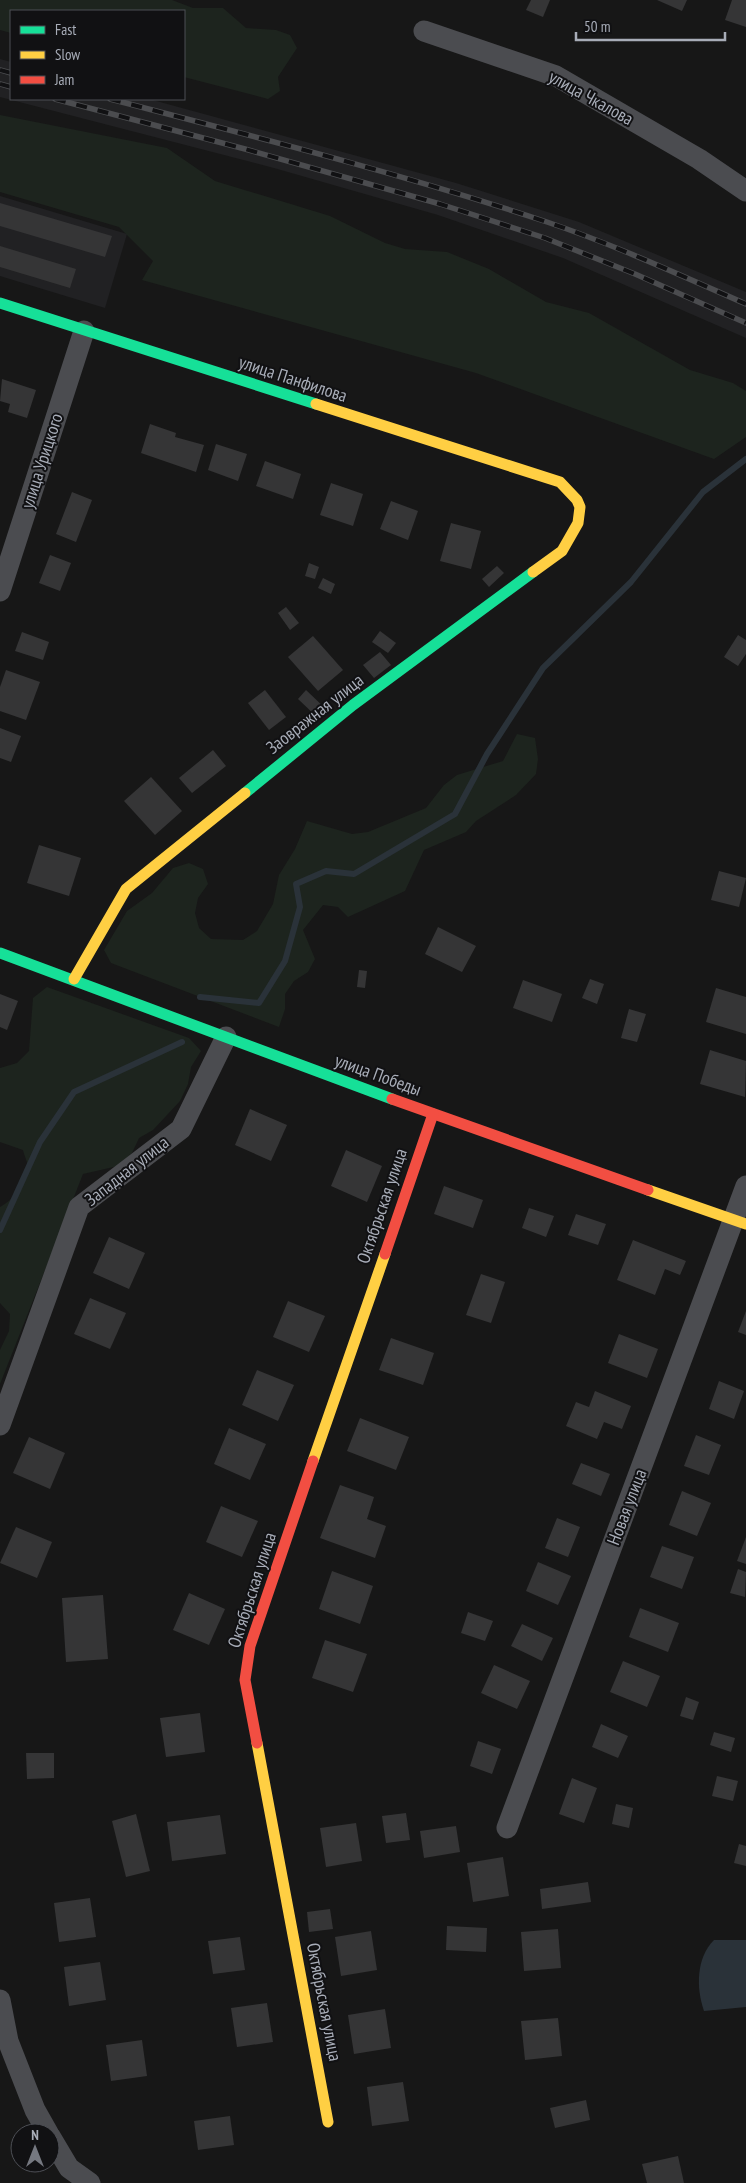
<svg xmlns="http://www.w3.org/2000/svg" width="746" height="2183" viewBox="0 0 746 2183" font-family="'PT Sans Narrow',sans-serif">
	<rect width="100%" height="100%" fill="#171717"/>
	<g fill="#212123">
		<path d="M0,59L11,62V99H149L456,183L579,222L746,292V338L563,258L438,215L274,168L0,97Z"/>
		<path d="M0,196L127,234L105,308L0,276Z"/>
	</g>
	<g fill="#1d241e">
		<path d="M0,0H172L193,8H223L246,28L276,30L290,35L297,48L278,77L280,91L268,99L184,77V11H11V33L0,30Z"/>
		<path d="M0,115L167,148L215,181L330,216L385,243L405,249L447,252L489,269L546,302L589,313L690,370L733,383L746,391V437L714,459L476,373L142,280L153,261L119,227L0,192Z"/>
		<path d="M517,734L535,738L538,759L536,774L516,795L476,821L466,832L424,850L405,891L348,917L338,907L323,905L303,930L315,959L308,972L294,981L285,994V1009L279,1027L111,963L104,950L127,911L152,893L173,868L189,863L203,869L208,884L198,898L195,913L199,928L211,939L243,940L257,931L273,904L279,875L295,849L307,821L352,834L368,832L426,808L444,785L457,775L503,761Z"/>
		<path d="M47,987L189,1038L201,1051L191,1067L188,1084L180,1101L153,1130L139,1138L132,1153L118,1166L83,1174L0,1384V1350L9,1331L10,1314L0,1303V1207C14,1199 28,1184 28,1166C27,1161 24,1155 23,1150L0,1142V1068L17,1063L29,1051L33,998Z"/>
	</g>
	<path fill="#2a3239" d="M714,1940H746V2007L704,2011C696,1988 696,1958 714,1940Z"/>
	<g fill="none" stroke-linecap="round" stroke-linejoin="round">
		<g stroke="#2a3239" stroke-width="6">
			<path d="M200,997L259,1003L285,961L300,907L296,884L326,871L354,874L455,814L487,754L543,668L631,582L703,492L746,459"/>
			<path d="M0,1230L40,1142L74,1092L182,1042"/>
		</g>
	</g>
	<g fill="#353536">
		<path d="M531,0H550L543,17L526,10Z"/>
		<path d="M657,0H687L682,11Z"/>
		<path d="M732,0H746V27L725,20Z"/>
		<path d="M0,203L112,236L105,257L0,226Z"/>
		<path d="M0,246L76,269L70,288L0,267Z"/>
		<path d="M2,379L36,390L27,418L8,412L10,404L0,401Z"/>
		<path d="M150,424L176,433L175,437L204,445L196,472L141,453Z"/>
		<path d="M216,444L247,454L238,481L208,470Z"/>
		<path d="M265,461L301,474L293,499L256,486Z"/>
		<path d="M331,483L363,494L353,526L320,515Z"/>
		<path d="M72,492L92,500L76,542L56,534Z"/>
		<path d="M391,501L418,511L408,540L380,529Z"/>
		<path d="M451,523L481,531L471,569L440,561Z"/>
		<path d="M50,555L71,563L60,591L39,583Z"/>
		<path d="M309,563L319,567L315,579L305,576Z"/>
		<path d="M497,566L504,573L489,587L482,579Z"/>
		<path d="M323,578L335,584L331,594L318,588Z"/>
		<path d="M286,607L299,623L290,630L278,613Z"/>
		<path d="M380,631L396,643L388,653L372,642Z"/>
		<path d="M22,632L49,642L43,660L15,651Z"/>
		<path d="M738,635L746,640V654L738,666L724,657Z"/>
		<path d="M313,636L343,670L318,691L288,657Z"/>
		<path d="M380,652L391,665L374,678L363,665Z"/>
		<path d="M6,670L40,682L26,720L0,711V687Z"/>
		<path d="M265,690L286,717L269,730L248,703Z"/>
		<path d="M306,690L327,710L318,718L298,699Z"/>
		<path d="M0,728L21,736L11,762L0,758Z"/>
		<path d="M213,750L226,766L192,793L179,778Z"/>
		<path d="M151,777L182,811L155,835L124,801Z"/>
		<path d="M39,845L81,858L69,896L27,883Z"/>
		<path d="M719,871L746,878L739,907L711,900Z"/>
		<path d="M438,927L476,946L462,972L425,954Z"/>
		<path d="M359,970L367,971L365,988L357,987Z"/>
		<path d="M590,979L604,984L597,1004L582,998Z"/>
		<path d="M523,980L562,994L552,1022L513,1008Z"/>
		<path d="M716,988L746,997V1034L706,1022Z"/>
		<path d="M0,994L18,1001L7,1030L0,1027Z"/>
		<path d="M629,1009L646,1014L637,1042L621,1038Z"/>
		<path d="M710,1050L746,1061L745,1097L700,1084Z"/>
		<path d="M250,1109L287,1125L271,1161L235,1145Z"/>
		<path d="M346,1150L382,1166L367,1202L331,1186Z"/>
		<path d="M444,1186L483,1200L473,1228L434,1214Z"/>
		<path d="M529,1208L554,1216L546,1237L522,1228Z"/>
		<path d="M576,1214L606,1224L598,1245L568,1235Z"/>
		<path d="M109,1237L145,1253L129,1289L93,1273Z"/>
		<path d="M633,1240L686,1261L680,1275L665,1269L655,1295L617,1280Z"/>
		<path d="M481,1274L505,1282L491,1323L466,1315Z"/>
		<path d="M90,1298L126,1313L110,1349L74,1334Z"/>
		<path d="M288,1301L325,1316L309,1352L273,1337Z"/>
		<path d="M746,1311V1335L738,1332Z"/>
		<path d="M619,1334L658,1349L647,1378L608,1363Z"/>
		<path d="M391,1338L434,1353L423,1385L379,1370Z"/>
		<path d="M257,1370L294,1385L278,1421L242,1405Z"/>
		<path d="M719,1381L744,1391L734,1419L709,1409Z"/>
		<path d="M595,1391L631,1406L622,1429L604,1422L597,1439L566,1426L576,1402L589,1407Z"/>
		<path d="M360,1418L409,1437L396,1470L347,1451Z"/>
		<path d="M229,1428L266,1444L250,1480L214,1464Z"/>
		<path d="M696,1435L721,1445L709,1475L684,1466Z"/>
		<path d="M29,1437L65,1453L50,1489L13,1473Z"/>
		<path d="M581,1463L610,1474L601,1496L572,1484Z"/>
		<path d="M340,1485L374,1497L367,1519L386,1526L375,1558L320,1538Z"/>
		<path d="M682,1491L711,1503L697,1536L669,1525Z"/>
		<path d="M221,1506L258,1521L242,1557L206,1542Z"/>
		<path d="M557,1518L580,1527L568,1557L545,1548Z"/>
		<path d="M16,1527L52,1542L37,1578L0,1563Z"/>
		<path d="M746,1537V1564L737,1561Z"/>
		<path d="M662,1546L694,1557L682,1589L650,1577Z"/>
		<path d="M538,1562L571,1576L558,1605L526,1591Z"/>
		<path d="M738,1569L746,1572L745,1597L730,1593Z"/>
		<path d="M332,1571L373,1586L360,1624L319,1609Z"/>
		<path d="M189,1593L225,1609L209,1645L173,1630Z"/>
		<path d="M103,1595L108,1659L66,1662L62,1598Z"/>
		<path d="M640,1608L679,1623L668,1652L629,1637Z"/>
		<path d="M468,1612L493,1621L485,1641L461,1633Z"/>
		<path d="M522,1624L553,1638L542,1661L511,1646Z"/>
		<path d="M325,1640L367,1654L353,1692L312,1678Z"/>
		<path d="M623,1661L660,1676L647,1707L610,1692Z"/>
		<path d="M494,1665L530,1681L517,1709L481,1693Z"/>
		<path d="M686,1697L699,1702L693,1720L680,1716Z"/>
		<path d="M200,1713L205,1752L166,1757L160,1718Z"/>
		<path d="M601,1724L628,1736L618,1758L592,1747Z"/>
		<path d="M714,1732L735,1738L731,1752L710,1745Z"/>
		<path d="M478,1741L501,1749L492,1774L470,1766Z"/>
		<path d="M26,1753H54V1778L27,1779Z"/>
		<path d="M717,1776L738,1781L733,1801L712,1796Z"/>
		<path d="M572,1778L597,1788L584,1823L559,1814Z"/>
		<path d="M616,1804L633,1808L629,1828L612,1824Z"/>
		<path d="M406,1813L410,1840L386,1843L382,1816Z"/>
		<path d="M136,1814L150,1871L126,1877L112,1821Z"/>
		<path d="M220,1815L226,1854L172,1861L167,1822Z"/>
		<path d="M356,1823L362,1861L326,1867L320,1828Z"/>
		<path d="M456,1826L460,1852L424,1858L420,1831Z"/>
		<path d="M739,1844L746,1846V1866L734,1863Z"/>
		<path d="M503,1857L509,1896L473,1902L467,1863Z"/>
		<path d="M588,1882L591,1902L542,1909L540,1889Z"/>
		<path d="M90,1898L96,1937L59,1942L54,1903Z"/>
		<path d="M330,1909L333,1929L309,1932L307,1912Z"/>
		<path d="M447,1926L487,1928L486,1952L446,1950Z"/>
		<path d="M558,1929L561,1968L524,1971L521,1932Z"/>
		<path d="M371,1931L377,1970L341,1976L335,1937Z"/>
		<path d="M240,1937L245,1970L213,1974L208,1941Z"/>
		<path d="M100,1962L106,2000L69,2006L64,1967Z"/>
		<path d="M267,2003L273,2042L237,2047L231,2008Z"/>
		<path d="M385,2009L391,2048L354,2054L348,2015Z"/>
		<path d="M558,2018L562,2056L525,2060L521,2021Z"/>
		<path d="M142,2040L147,2076L111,2081L106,2045Z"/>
		<path d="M403,2082L409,2121L372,2126L367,2087Z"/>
		<path d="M586,2100L590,2120L555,2128L550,2108Z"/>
		<path d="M230,2116L234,2145L198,2150L194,2121Z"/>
		<path d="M678,2156L684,2183H647L642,2164Z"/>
	</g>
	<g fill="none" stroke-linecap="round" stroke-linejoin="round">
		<g stroke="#4b4c50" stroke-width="21">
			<path d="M424,31L556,76L699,159L746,191"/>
			<path d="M0,591L84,331"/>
			<path d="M0,1425L79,1207L181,1129L226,1037"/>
			<path d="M507,1828L746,1186"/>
			<path d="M0,2000L8,2041L35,2110L48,2133"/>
			<path d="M50,2136L69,2168L90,2183"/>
		</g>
		<g stroke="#16e098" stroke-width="11">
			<path d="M0,303L316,404"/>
			<path d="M245,793L353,705L533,572"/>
			<path d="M0,953L392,1099"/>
		</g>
		<g stroke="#ffcf43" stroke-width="11">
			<path d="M316,404L560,482L577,500L580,507L578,523L562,551L533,572"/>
			<path d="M74,979L126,889L245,793"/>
			<path d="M648,1190L746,1224"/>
			<path d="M313,1461L385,1254"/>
			<path d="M257,1743L328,2122"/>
		</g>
		<g stroke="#f24e42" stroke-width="11">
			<path d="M392,1099L648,1190"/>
			<path d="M385,1254L433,1114"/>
			<path d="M257,1743L245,1680L250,1646L313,1461"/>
		</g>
		<defs>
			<g id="rail">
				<path d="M0,70L11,73"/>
				<path d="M0,84L11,87"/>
				<path d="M55,99L245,149L440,204L545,238L635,274L746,323"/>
				<path d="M110,99C256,137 403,174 547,222C615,245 680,275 746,304"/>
			</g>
		</defs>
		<use href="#rail" stroke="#4b4c4f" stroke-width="5.5"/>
		<use href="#rail" stroke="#111113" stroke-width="4" stroke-dasharray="11" stroke-linecap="butt"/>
	</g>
	<g text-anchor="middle" stroke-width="4" stroke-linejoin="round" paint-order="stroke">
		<g font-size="18" fill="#a8adb8" stroke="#111113">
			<text transform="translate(591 98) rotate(29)" y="6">улица Чкалова</text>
			<text transform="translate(293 379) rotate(18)" y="6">улица Панфилова</text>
			<text transform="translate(42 461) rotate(-72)" y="6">улица Урицкого</text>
			<text transform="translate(315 714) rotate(-38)" y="6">Заовражная улица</text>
			<text transform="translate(378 1075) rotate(20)" y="6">улица Победы</text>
			<text transform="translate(127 1171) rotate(-38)" y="6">Западная улица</text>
			<text transform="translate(382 1206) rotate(-71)" y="6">Октябрьская улица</text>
			<text transform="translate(627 1507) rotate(-69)" y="6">Новая улица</text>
			<text transform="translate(252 1590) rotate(-72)" y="6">Октябрьская улица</text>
			<text transform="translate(324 2002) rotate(79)" y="6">Октябрьская улица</text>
		</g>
	</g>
	<rect x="10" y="10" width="175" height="90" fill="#111113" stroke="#4d4f55"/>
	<rect x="20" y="26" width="25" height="8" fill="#16e098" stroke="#4d4f55"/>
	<text x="55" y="35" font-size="15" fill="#a8adb8">Fast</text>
	<rect x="20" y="51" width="25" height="8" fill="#ffcf43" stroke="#4d4f55"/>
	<text x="55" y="60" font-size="15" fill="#a8adb8">Slow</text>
	<rect x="20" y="76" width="25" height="8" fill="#f24e42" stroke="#4d4f55"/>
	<text x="55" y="85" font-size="15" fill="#a8adb8">Jam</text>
	<g transform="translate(35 2148)"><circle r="24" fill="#111113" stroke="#4d4f55"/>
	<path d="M0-4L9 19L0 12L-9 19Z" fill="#757880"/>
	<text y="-8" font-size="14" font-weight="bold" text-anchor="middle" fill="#a8adb8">N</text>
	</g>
	<path d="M576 32v8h149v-8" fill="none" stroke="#a8adb8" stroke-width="2.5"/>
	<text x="584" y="32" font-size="15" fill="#a8adb8" stroke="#111113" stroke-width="4" paint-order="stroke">50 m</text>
</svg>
